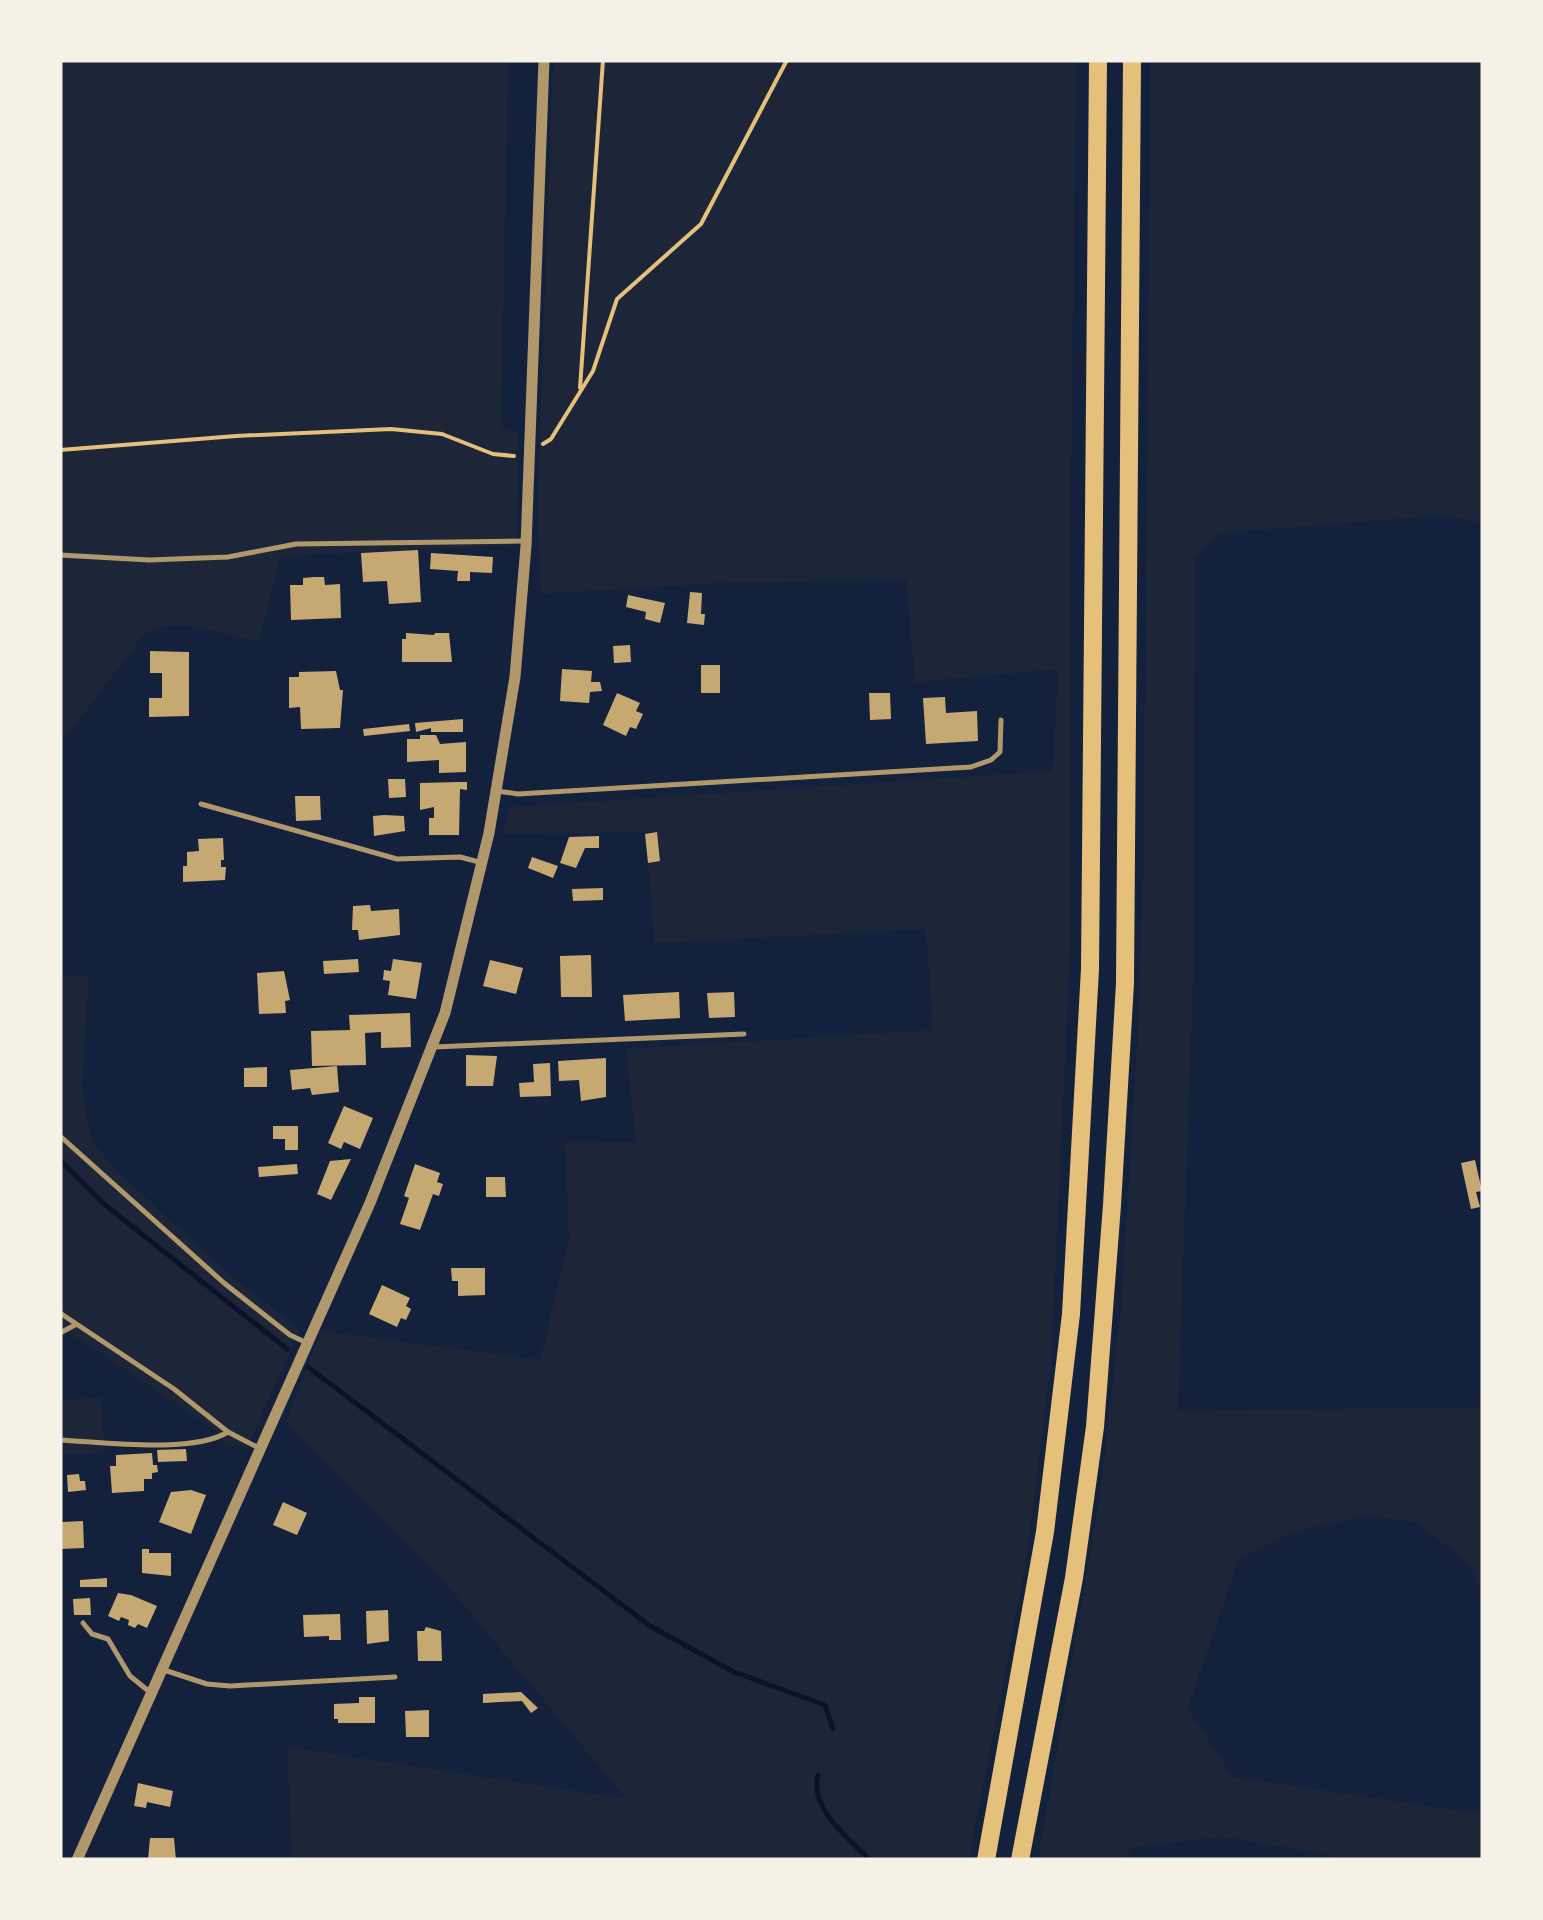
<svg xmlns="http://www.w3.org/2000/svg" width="1543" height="1920" viewBox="0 0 1543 1920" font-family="'Varela Round',sans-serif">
	<rect width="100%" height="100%" fill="#14213d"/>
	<g fill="#1d2539">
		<path d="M60,60H508L501,429L519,433L517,545L281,556L259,642C224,634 179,615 145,633L60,745Z"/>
		<path d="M553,60H1076L1070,567L1071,930L1051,1364L1026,1563L969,1860H292L287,1747L627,1799L441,1578L286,1422L321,1331L540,1360L569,1242L565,1143L636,1142L626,1049L933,1030L926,929L655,943L648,863L661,861L657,832L503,834L510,807L1053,771L1058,669L915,682L906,580L719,583L541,594L537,515Z"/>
		<path d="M1151,60H1483V523L1446,515L1220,533L1195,559L1193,985L1178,1411L1483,1407V1594L1468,1562L1415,1522L1366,1515L1291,1533L1239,1558L1188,1709L1233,1777L1483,1814V1860H1338L1316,1852L1222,1837L1133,1847L1126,1860H1038L1100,1495L1121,1308L1138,1028L1143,879Z"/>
		<path d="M89,975L82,1086L91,1140L116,1170L230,1275L300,1330L247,1447L225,1443L217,1431L78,1338L60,1331V977Z"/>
		<path d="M101,1398L105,1453L60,1455V1400Z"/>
	</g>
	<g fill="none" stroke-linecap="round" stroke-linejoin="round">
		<g stroke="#0b132b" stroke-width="5">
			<path d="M60,1160L104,1204L287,1349"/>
			<path d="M308,1367L650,1626L734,1672L825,1705L833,1729"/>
			<path d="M818,1775C809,1808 848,1838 870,1860"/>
		</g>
	</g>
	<g fill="#c6a872">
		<path d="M418,550L421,602L389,604L387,581L363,582L361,553Z"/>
		<path d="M431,553L493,557L492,573L470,572V581H457L458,571L430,569Z"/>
		<path d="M314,577H324L325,585L340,584L341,618L291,620L290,585H303V578Z"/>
		<path d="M690,592L702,593L701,614H705L704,625L687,623Z"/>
		<path d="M628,595L665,603L660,623L645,619L646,612L626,607Z"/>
		<path d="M406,633L434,635L435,633H449L452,662H402V639H406Z"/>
		<path d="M630,645L631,662L614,663L613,646Z"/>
		<path d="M150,651L189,652V716L149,717V698H162V673H150Z"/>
		<rect x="701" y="665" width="19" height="28"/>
		<path d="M562,669L592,671L591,682H600L602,691L590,692L589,703L560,701Z"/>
		<path d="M336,671L340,690H343L340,728L301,729L300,707L289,708V677H299V672Z"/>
		<path d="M617,693L640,703L636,711L643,714L636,729L630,727L626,736L603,725Z"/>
		<path d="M869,693H890L891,719L870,720Z"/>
		<path d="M945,697L946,713L977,711L978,741L926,744L923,698Z"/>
		<path d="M463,719V732H431V728L416,732L415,723Z"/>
		<path d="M409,724L410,731L364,736L363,729Z"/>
		<path d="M420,735H436L440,744L466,742V772L439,773V760L407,762V739H420Z"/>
		<path d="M388,779H405L406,797L389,798Z"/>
		<path d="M459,782H467V790L460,789L459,835H429V818H434V807L420,810V783Z"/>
		<path d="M295,796H320L321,820L296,821Z"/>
		<path d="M384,815L404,816L405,831L374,836L373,816Z"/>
		<path d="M657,832L660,861L648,863L645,834Z"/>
		<path d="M599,836V848H585L576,868L560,863L569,837Z"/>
		<path d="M223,838L224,860H221V867H226L225,880L183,882V866H187V852L199,851L198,839Z"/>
		<path d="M532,857L558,866L553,878L528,868Z"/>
		<path d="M603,888V900L573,901L572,889Z"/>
		<path d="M370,905L371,911L399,909L400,935L359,940L358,930H352L353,906Z"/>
		<path d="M591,955L592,997H561L560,956Z"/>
		<path d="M358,959L359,972L324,974L323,961Z"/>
		<path d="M393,959L422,963L416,999L388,995L390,981L383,980L384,970L391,971Z"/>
		<path d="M490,960L523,968L516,994L483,986Z"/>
		<path d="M284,971L290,1000L285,1001L286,1013L259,1014L257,973Z"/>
		<path d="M679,992L680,1018L625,1021L623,995Z"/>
		<path d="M734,992L735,1017L709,1018L707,993Z"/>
		<path d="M410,1013L411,1047L381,1048V1032L365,1033L366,1065L312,1066L311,1031L350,1030L349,1015Z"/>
		<path d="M466,1055L497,1056L493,1086H466Z"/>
		<path d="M606,1058V1097L581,1101L579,1080L559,1081L558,1061Z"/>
		<path d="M550,1063L551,1096L520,1097L519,1083L534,1082L533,1064Z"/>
		<path d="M337,1066L339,1092L312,1095L310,1088L292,1090L290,1070Z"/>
		<path d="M267,1067V1087H244V1068Z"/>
		<path d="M344,1106L373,1118L360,1149L344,1142L341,1149L328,1143Z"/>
		<path d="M273,1126H298V1150H285V1139H273Z"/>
		<path d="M351,1159L331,1200L317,1194L330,1161Z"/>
		<path d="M1475,1160L1482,1191L1476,1192L1480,1207L1471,1209L1461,1163Z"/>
		<path d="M297,1164L298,1174L259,1177L258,1167Z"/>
		<path d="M415,1164L440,1173L437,1182L443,1184L439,1196L433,1194L420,1230L400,1224L409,1198L404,1196Z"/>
		<path d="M486,1177H505L506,1197H486Z"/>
		<path d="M451,1268H485V1295L458,1296V1281H452Z"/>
		<path d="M382,1285L410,1298L406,1306L411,1309L406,1320L401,1318L397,1327L369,1314Z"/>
		<path d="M186,1449L187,1461L158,1462L157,1450Z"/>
		<path d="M152,1453L153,1465H157L158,1472L152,1473V1479H144V1491L112,1493L110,1466H116V1455Z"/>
		<path d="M79,1474L80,1481H85L86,1490L68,1492L67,1475Z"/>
		<path d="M191,1490L206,1495L191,1534L159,1522L171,1492Z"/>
		<path d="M283,1502L307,1513L297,1535L273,1525Z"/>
		<path d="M83,1521L84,1548L60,1549L62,1522Z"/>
		<path d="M142,1549H149V1553H171V1576L142,1573Z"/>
		<path d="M107,1578V1587H80V1580Z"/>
		<path d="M118,1593L131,1595L157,1606L147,1628L138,1624L135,1628L128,1625L129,1620L121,1617L119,1621L108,1616Z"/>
		<path d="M90,1598L91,1615H74L73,1599Z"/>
		<path d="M388,1610L389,1641L367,1644L366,1611Z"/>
		<path d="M340,1614L341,1640H329V1636L304,1637L303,1615Z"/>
		<path d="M426,1627L441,1631L442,1661H418L417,1631H424Z"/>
		<path d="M521,1692L538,1708L531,1713L522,1701L483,1703V1694Z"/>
		<path d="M359,1697H375V1723H338V1719H334V1704L359,1703Z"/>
		<path d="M429,1710V1737H406L405,1711Z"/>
		<path d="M138,1783L173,1791L170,1807L147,1802L146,1808L134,1806Z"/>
		<path d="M150,1838H174L176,1860H148Z"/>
	</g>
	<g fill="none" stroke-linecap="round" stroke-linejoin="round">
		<g stroke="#e5c07b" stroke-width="4">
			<path d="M580,388L603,60"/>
			<path d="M543,444L551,439L593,371L617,299L701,224L787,60"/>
			<path d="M60,450L236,436L391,429L442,434L493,454L514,456"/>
		</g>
		<g stroke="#b1986c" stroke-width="5">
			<path d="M60,555L149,560L228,557L296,544L524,541"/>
			<path d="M497,791L518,794L971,767L991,760L1000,752L1001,720"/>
			<path d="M201,804L397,859L460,857L479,862"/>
			<path d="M434,1047L744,1034"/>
			<path d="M60,1136L224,1283L290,1335L307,1343"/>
			<path d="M60,1313L174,1389L228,1432L259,1448"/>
			<path d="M60,1333L75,1325"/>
			<path d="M60,1440C103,1442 192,1454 228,1432"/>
			<path d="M83,1623L92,1634L108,1639L130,1676L151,1693"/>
			<path d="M164,1670L207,1684L230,1686L395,1677"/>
		</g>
		<path stroke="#b1986c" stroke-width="11" d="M77,1860L370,1203L445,1013L489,833L515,677L526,546L544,60"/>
		<g stroke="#e5c07b" stroke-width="18">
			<path d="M986,1860L1045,1532L1071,1314L1090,969L1098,60"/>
			<path d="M1020,1860L1074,1578L1095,1427L1112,1205L1125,983L1132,60"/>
		</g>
	</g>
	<rect width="1543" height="1920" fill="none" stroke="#f6f1e7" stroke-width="125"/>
</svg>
